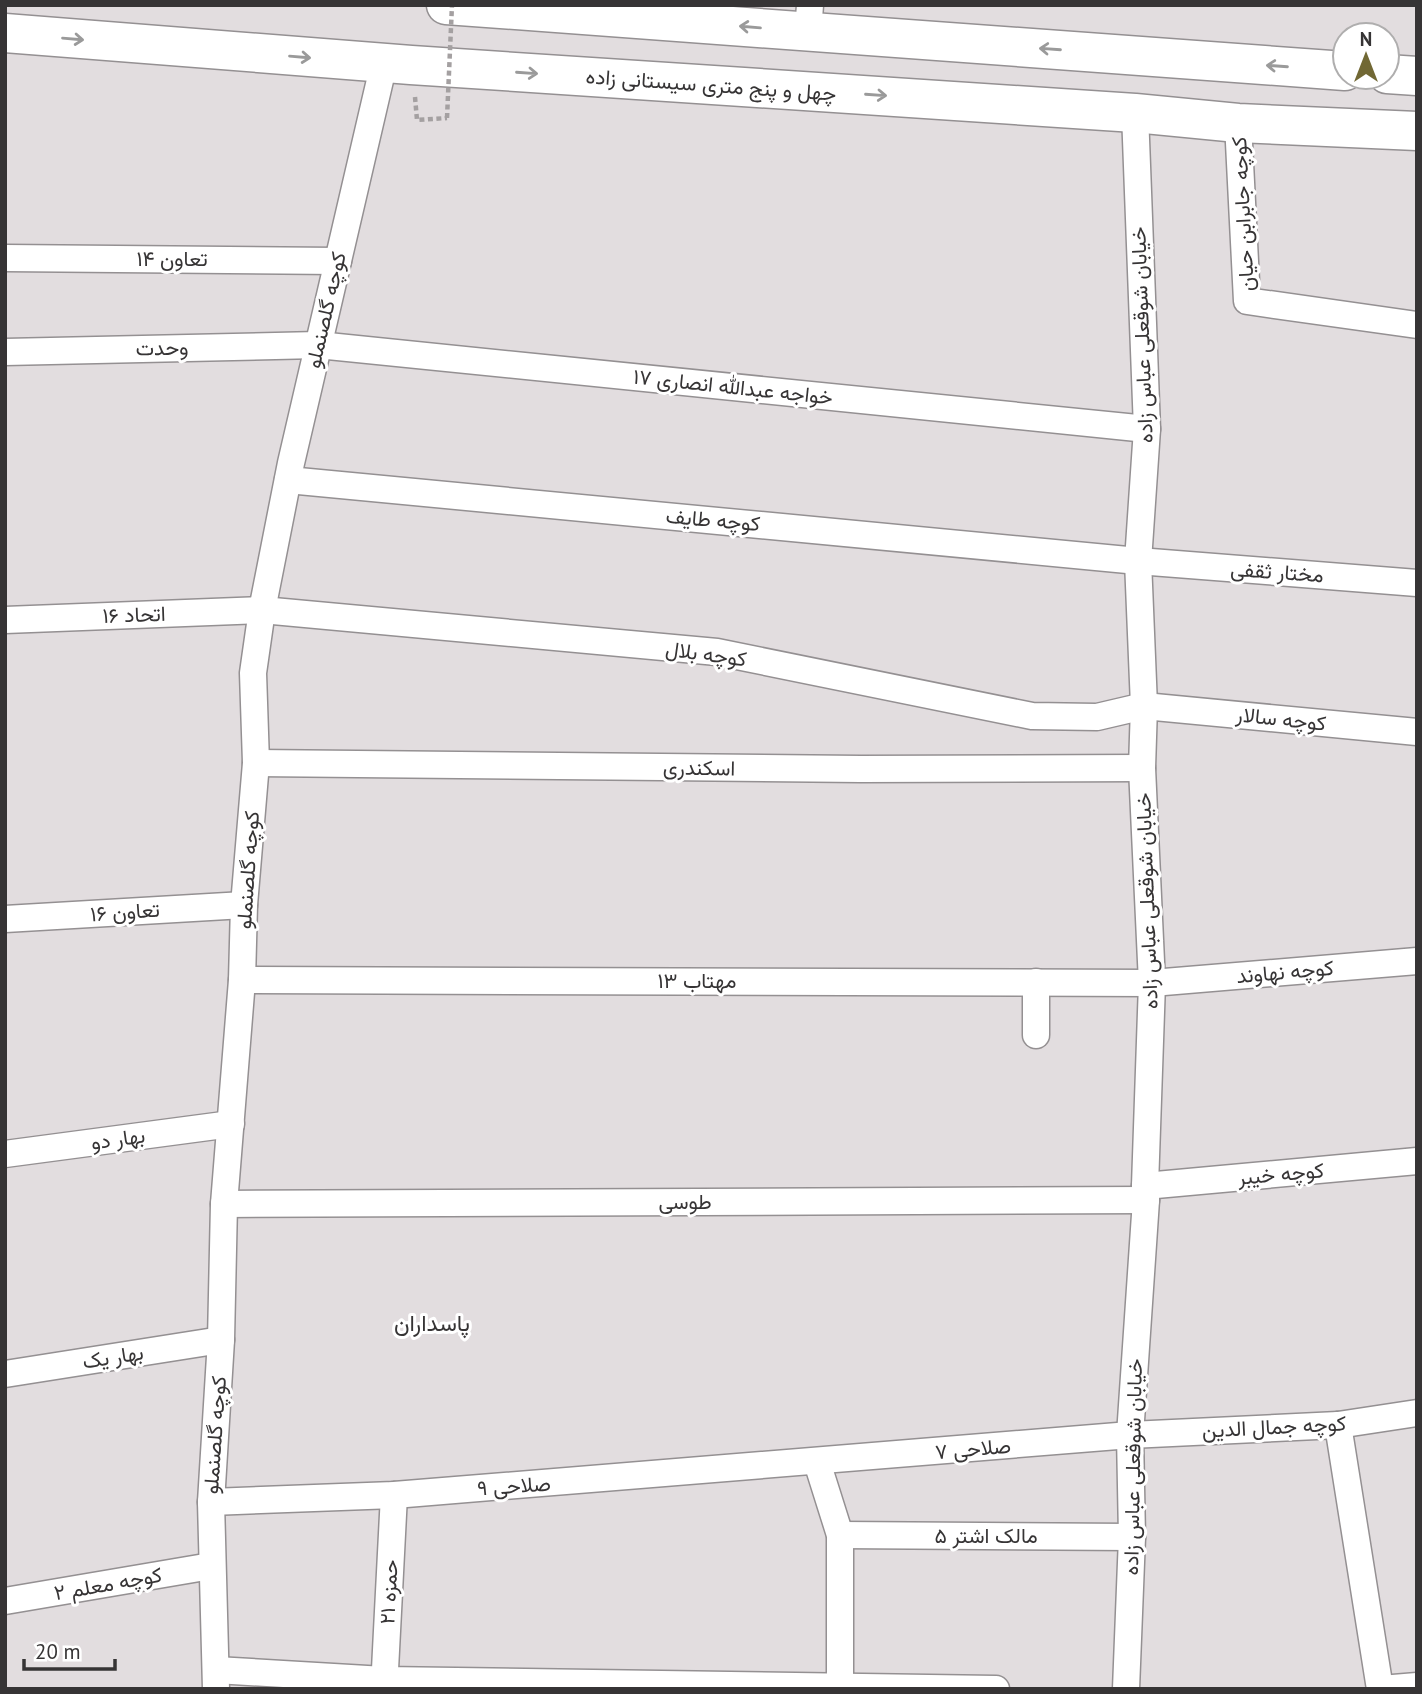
<svg xmlns="http://www.w3.org/2000/svg" width="1422" height="1694" viewBox="0 0 1422 1694" font-family="'PT Sans',Vazirmatn,sans-serif">
	<rect width="100%" height="100%" fill="#e2dddf"/>
	<g fill="none" stroke-linecap="round" stroke-linejoin="round">
		<defs>
			<g id="street">
				<path d="M808,32L810,5"/>
				<path d="M1238,123L1247,301L1417,325"/>
				<path d="M5,258L338,261"/>
				<path d="M5,352L318,345L1147,429"/>
				<path d="M288,480L1138,561L1417,583"/>
				<path d="M5,620L262,610L717,652L1032,716L1097,717L1144,706L1417,732"/>
				<path d="M256,763L861,769L1142,768"/>
				<path d="M5,919L244,905"/>
				<path d="M242,980L1152,983L1417,961"/>
				<path d="M1036,982V1035"/>
				<path d="M5,1154L231,1124"/>
				<path d="M1145,1186L1417,1161"/>
				<path d="M224,1204L1146,1200"/>
				<path d="M5,1374L221,1340"/>
				<path d="M1338,1425L1380,1689"/>
				<path d="M817,1462L840,1535V1689"/>
				<path d="M211,1502L394,1495L1130,1435L1338,1425L1417,1413"/>
				<path d="M840,1535L1132,1537"/>
				<path d="M5,1601L211,1566"/>
				<path d="M216,1670L384,1680L996,1689"/>
				<path d="M216,1689L211,1502L221,1340L224,1204L242,980L244,905L256,763L253,673L262,610L291,463L384,63"/>
				<path d="M384,1689L394,1495"/>
				<path d="M1126,1689L1132,1537L1130,1435L1146,1200L1145,1186L1152,983L1142,768L1144,706L1138,561L1147,429L1135,113"/>
				<path d="M1381,1689L1417,1686"/>
			</g>
			<g id="highway">
				<path d="M446,5L1345,71"/>
				<path d="M5,33L411,65L1135,113L1238,123L1417,131"/>
				<path d="M1387,74L1417,76"/>
			</g>
		</defs>
		<use href="#street" stroke="#949092" stroke-width="29"/>
		<use href="#highway" stroke="#949092" stroke-width="41"/>
		<path stroke="#a4a0a1" stroke-width="4.5" stroke-dasharray="5 3.5" stroke-linecap="butt" d="M415,97L417,120L447,118"/>
		<use href="#street" stroke="#fff" stroke-width="26"/>
		<use href="#highway" stroke="#fff" stroke-width="38"/>
		<path stroke="#a4a0a1" stroke-width="4.5" stroke-dasharray="5 3.5" stroke-linecap="butt" d="M447,118L452,5"/>
	</g>
	<defs><path id="oneway-shaft" d="M-6 0H5M1.5-3L5.5 0L1.5 3" fill="none" stroke-width="1.6" stroke-linecap="round" stroke-linejoin="round" transform="scale(1.75)"/></defs>
	<g stroke="#9a9a9a">
		<use href="#oneway-shaft" transform="translate(750 27) rotate(-175)"/>
		<use href="#oneway-shaft" transform="translate(73 39) rotate(5)"/>
		<use href="#oneway-shaft" transform="translate(1050 49) rotate(-176)"/>
		<use href="#oneway-shaft" transform="translate(300 57) rotate(5)"/>
		<use href="#oneway-shaft" transform="translate(1277 66) rotate(-176)"/>
		<use href="#oneway-shaft" transform="translate(527 73) rotate(4)"/>
		<use href="#oneway-shaft" transform="translate(876 95) rotate(4)"/>
	</g>
	<g text-anchor="middle" stroke-width="6" stroke-linejoin="round" paint-order="stroke">
		<g font-size="21" fill="#363435" stroke="#fff">
			<text transform="translate(711 85) rotate(4)" y="7">چهل و پنج متری سیستانی زاده</text>
			<text transform="translate(1243 214) rotate(-93)" y="7">کوچه جابرابن حیان</text>
			<text x="172" y="266">تعاون ۱۴</text>
			<text transform="translate(326 310) rotate(-77)" y="7">کوچه گلصنملو</text>
			<text transform="translate(1142 335) rotate(-92)" y="7">خیابان شوقعلی عباس زاده</text>
			<text transform="translate(162 348) rotate(-1)" y="7">وحدت</text>
			<text transform="translate(733 387) rotate(6)" y="7">خواجه عبدالله انصاری ۱۷</text>
			<text transform="translate(713 520) rotate(5)" y="7">کوچه طایف</text>
			<text transform="translate(1277 572) rotate(4)" y="7">مختار ثقفی</text>
			<text transform="translate(134 615) rotate(-2)" y="7">اتحاد ۱۶</text>
			<text transform="translate(706 654) rotate(8)" y="7">کوچه بلال</text>
			<text transform="translate(1281 719) rotate(6)" y="7">کوچه سالار</text>
			<text transform="translate(699 768) rotate(1)" y="7">اسکندری</text>
			<text transform="translate(248 870) rotate(-86)" y="7">کوچه گلصنملو</text>
			<text transform="translate(1147 901) rotate(-92)" y="7">خیابان شوقعلی عباس زاده</text>
			<text transform="translate(125 912) rotate(-4)" y="7">تعاون ۱۶</text>
			<text transform="translate(1285 972) rotate(-5)" y="7">کوچه نهاوند</text>
			<text x="697" y="988">مهتاب ۱۳</text>
			<text transform="translate(118 1139) rotate(-8)" y="7">بهار دو</text>
			<text transform="translate(1281 1174) rotate(-5)" y="7">کوچه خیبر</text>
			<text x="685" y="1209">طوسی</text>
			<text transform="translate(113 1357) rotate(-9)" y="7">بهار یک</text>
			<text transform="translate(1274 1427) rotate(-3)" y="7">کوچه جمال الدین</text>
			<text transform="translate(215 1435) rotate(-86)" y="7">کوچه گلصنملو</text>
			<text transform="translate(973 1449) rotate(-5)" y="7">صلاحی ۷</text>
			<text transform="translate(1133 1467) rotate(-89)" y="7">خیابان شوقعلی عباس زاده</text>
			<text transform="translate(514 1486) rotate(-4)" y="7">صلاحی ۹</text>
			<text x="986" y="1543">مالک اشتر ۵</text>
			<text transform="translate(108 1584) rotate(-10)" y="7">کوچه معلم ۲</text>
			<text transform="translate(389 1592) rotate(-87)" y="7">حمزه ۲۱</text>
		</g>
		<g font-size="23" fill="#363435" stroke="#fff">
			<text x="432" y="1331">پاسداران</text>
		</g>
	</g>
	<rect width="1422" height="1694" fill="none" stroke="#363435" stroke-width="14"/>
	<g transform="translate(1366 56)"><circle r="33" fill="#ffffff" stroke="#afaeae" stroke-width="2"/>
	<path d="M0-5L12 26L0 18L-12 26Z" fill="#716834"/>
	<text y="-10" font-size="19" font-weight="bold" text-anchor="middle" fill="#363435">N</text>
	</g>
	<path d="M24 1659v10h91v-10" fill="none" stroke="#363435" stroke-width="3.5"/>
	<text x="35" y="1659" font-size="21" fill="#363435" stroke="#ffffff" stroke-width="5" paint-order="stroke">20 m</text>
</svg>
